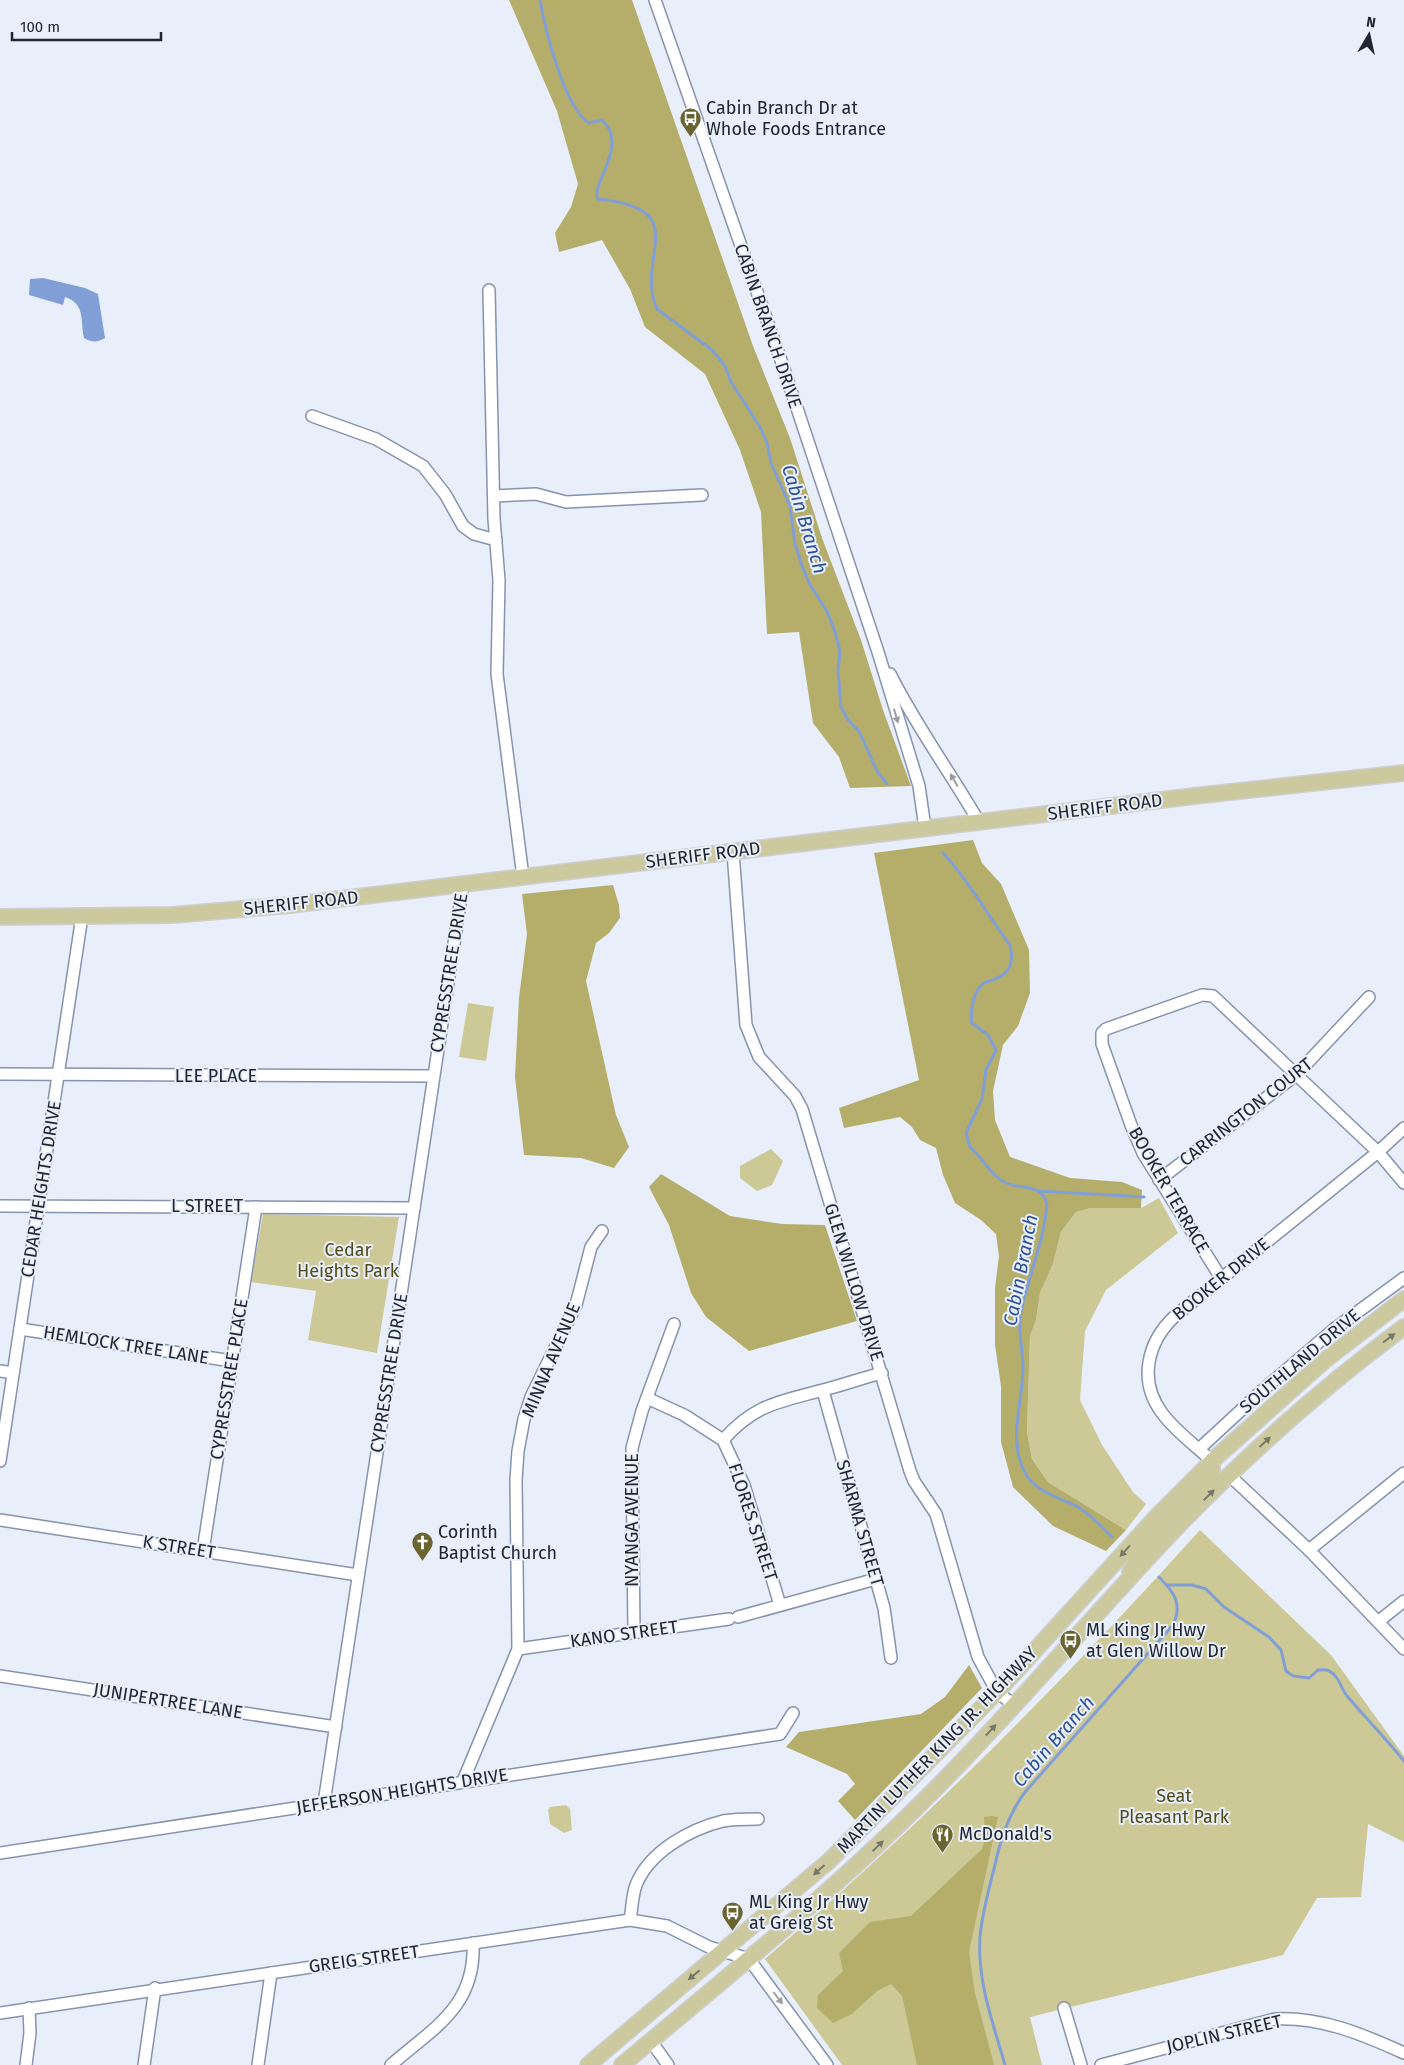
<svg xmlns="http://www.w3.org/2000/svg" width="1404" height="2065" viewBox="0 0 1404 2065" font-family="'Fira Sans',sans-serif">
	<rect width="100%" height="100%" fill="#e8effa"/>
	<g fill="#cdc996">
		<path d="M468,1003L494,1007L486,1061L459,1057Z"/>
		<path d="M771,1149L783,1161L772,1185L757,1191L740,1178V1166Z"/>
		<path d="M1159,1198L1178,1233L1106,1290L1085,1331L1080,1400L1102,1445L1133,1492L1146,1504L1126,1530L1048,1482L1032,1459L1027,1432L1030,1336L1036,1320L1040,1293L1053,1264L1061,1232L1076,1212L1091,1208H1141Z"/>
		<path d="M263,1214L399,1217L377,1353L308,1340L316,1291L251,1282Z"/>
		<path d="M1200,1530L1331,1655L1404,1756V1842L1368,1824L1361,1897L1317,1898L1283,1955L1030,2017L1042,2065H842L765,1959C920,1826 1064,1681 1200,1530Z"/>
		<path d="M566,1805L570,1809L572,1830L564,1833L550,1824L548,1810L550,1807Z"/>
	</g>
	<g fill="#b5ae6b">
		<path d="M509,0H632L753,346L790,438L822,538L861,640L883,710L911,786L850,788L839,757L813,723L799,632L767,634L761,512L740,450L705,374L645,327L630,289L602,240L559,252L555,233L571,207L578,184L557,111Z"/>
		<path d="M973,840L982,863L1001,884L1029,950L1030,993L1018,1026L1003,1045L993,1091L995,1120L1010,1157L1070,1178L1122,1182L1142,1190L1141,1208H1091L1076,1212L1061,1232L1053,1264L1040,1293L1036,1320L1030,1336L1027,1432L1032,1459L1048,1482L1126,1530L1106,1551L1053,1526L1013,1487L1001,1442V1386L995,1345V1288L999,1256L996,1234L981,1220L955,1203L943,1175L936,1148L920,1140L912,1127L900,1117L844,1128L839,1108L919,1080L874,853Z"/>
		<path d="M613,885L619,905L620,918L609,933L596,943L586,981L616,1115L629,1147L614,1168L581,1158L524,1155L515,1077L519,998L527,934L522,894Z"/>
		<path d="M661,1174L730,1216L782,1224L825,1225L857,1321L749,1351L706,1317L691,1293L669,1225L649,1187Z"/>
		<path d="M969,1665L982,1688L855,1820L838,1801L855,1784L847,1774L786,1747L799,1732L921,1714L945,1697Z"/>
		<path d="M992,1816L998,1817L969,1952L975,1993L994,2065H917L902,1996L891,1984L877,1991L852,2014L833,2023L817,2008L818,1995L843,1971L839,1953L870,1922L911,1916L982,1849L985,1839L984,1817Z"/>
	</g>
	<path fill="#819fd6" d="M43,278L85,288L98,294L105,338C97,343 91,342 84,338C80,321 86,304 65,297L63,305L29,295L30,279Z"/>
	<g fill="none" stroke-linecap="round" stroke-linejoin="round">
		<g stroke="#819fd6" stroke-width="3">
			<path d="M540,0C545,29 564,107 589,123L602,120C630,145 589,187 598,199C696,209 634,256 657,309L712,350L725,366L731,382L760,427L767,443L771,463L790,506L795,544L802,566L810,585L827,611L835,632L840,651L838,670L841,707L848,720L859,731L877,771L887,784"/>
			<path d="M943,853C968,879 988,916 1010,945C1014,961 1011,973 995,979C992,981 986,981 984,983C973,991 970,1011 972,1023L988,1035L996,1050L986,1070L982,1099L966,1133L970,1147C982,1157 991,1176 1006,1183C1021,1190 1042,1183 1047,1204C1044,1241 1029,1275 1021,1311C1017,1330 1023,1348 1023,1368C1023,1402 1006,1443 1027,1476C1038,1493 1061,1498 1078,1507C1091,1515 1101,1526 1112,1537"/>
			<path d="M1039,1191L1144,1197"/>
			<path d="M1167,1585H1192L1206,1589L1224,1607L1269,1637L1281,1650L1286,1671L1293,1676L1309,1678L1318,1670C1321,1670 1326,1669 1329,1671C1339,1675 1341,1689 1347,1696C1366,1718 1386,1739 1404,1761"/>
			<path d="M1005,2065C993,2023 977,1981 980,1937C982,1914 988,1892 994,1869C1000,1841 1008,1815 1025,1792L1173,1625C1183,1604 1174,1592 1159,1577"/>
		</g>
		<defs>
			<g id="minor">
				<path d="M655,0L783,366L878,652L919,786L925,828"/>
				<path d="M489,290L494,519L499,580L497,674L523,877"/>
				<path d="M312,416L376,439L423,466L445,494L463,526L474,534L496,540"/>
				<path d="M494,496L536,494L566,502L702,495"/>
				<path d="M890,674C916,726 950,772 979,822"/>
				<path d="M733,852L746,1025L759,1057L795,1096L802,1109L910,1471L914,1481L936,1514L978,1657L997,1692L1014,1705"/>
				<path d="M0,1074L433,1076"/>
				<path d="M1159,1180L1296,1075L1369,997"/>
				<path d="M0,1206L414,1208"/>
				<path d="M1221,1278L1143,1153L1131,1125L1102,1044V1033L1106,1029L1202,995L1213,996L1378,1152L1404,1183"/>
				<path d="M20,1329L232,1361"/>
				<path d="M0,1371L13,1373"/>
				<path d="M823,1391L884,1608L891,1658"/>
				<path d="M647,1398L684,1415L723,1440L744,1485L780,1605"/>
				<path d="M723,1440C755,1404 779,1402 823,1390C843,1385 862,1378 882,1373"/>
				<path d="M1199,1449L1264,1389L1333,1330L1404,1278"/>
				<path d="M0,1461L82,916"/>
				<path d="M1212,1461C1195,1445 1175,1431 1162,1413C1138,1381 1147,1342 1175,1316L1378,1152L1404,1128"/>
				<path d="M1229,1475L1309,1550L1404,1649"/>
				<path d="M0,1520L358,1575"/>
				<path d="M1309,1550L1404,1473"/>
				<path d="M203,1551L256,1207"/>
				<path d="M738,1617L876,1579"/>
				<path d="M1379,1621L1404,1601"/>
				<path d="M634,1632L632,1448L642,1411L674,1324"/>
				<path d="M518,1649L729,1619"/>
				<path d="M0,1676L336,1727"/>
				<path d="M463,1781L518,1649L516,1480L518,1451L524,1419L531,1397L576,1305L591,1247L602,1231"/>
				<path d="M324,1803L463,884"/>
				<path d="M0,1853L780,1734L793,1713"/>
				<path d="M630,1920C632,1909 632,1896 636,1885C649,1852 690,1829 723,1821C734,1819 747,1819 758,1819"/>
				<path d="M1064,2008L1081,2065"/>
				<path d="M0,2013L630,1920L667,1926L709,1947L749,1959L827,2065"/>
				<path d="M651,2041L668,2065"/>
				<path d="M26,2065L30,2033L29,2008"/>
				<path d="M144,2065L155,1988"/>
				<path d="M258,2065L271,1973"/>
				<path d="M391,2065C433,2028 476,2007 473,1943"/>
				<path d="M1101,2065L1275,2019C1322,2017 1362,2034 1404,2053"/>
			</g>
			<g id="major">
				<path d="M0,917L172,915L290,905L1203,795L1404,773"/>
				<path d="M1130,1572L1140,1552L1207,1480L1212,1471V1461"/>
				<path d="M588,2065L829,1861L997,1692L1158,1515L1212,1461L1324,1361L1404,1299"/>
				<path d="M622,2065C733,1972 845,1882 946,1778C1025,1697 1098,1610 1177,1527C1247,1455 1323,1387 1404,1327"/>
			</g>
		</defs>
		<use href="#minor" stroke="#8593ad" stroke-width="14"/>
		<use href="#major" stroke="#cecfd1" stroke-width="18"/>
		<use href="#minor" stroke="#fff" stroke-width="11"/>
		<use href="#major" stroke="#cdc99e" stroke-width="15"/>
	</g>
	<defs><path id="oneway-solid" d="M-6-.8H1V-3.2L6.5 0L1 3.2V.8H-6Z" transform="scale(1.25)"/></defs>
	<g fill="#9b9da2">
		<use href="#oneway-solid" transform="translate(896 716) rotate(74)"/>
		<use href="#oneway-solid" transform="translate(954 780) rotate(-120)"/>
		<use href="#oneway-solid" transform="translate(778 1998) rotate(53)"/>
	</g>
	<g fill="#767867">
		<use href="#oneway-solid" transform="translate(1389 1338) rotate(-37)"/>
		<use href="#oneway-solid" transform="translate(1265 1442) rotate(-42)"/>
		<use href="#oneway-solid" transform="translate(1209 1495) rotate(-45)"/>
		<use href="#oneway-solid" transform="translate(1125 1551) rotate(132)"/>
		<use href="#oneway-solid" transform="translate(991 1730) rotate(-47)"/>
		<use href="#oneway-solid" transform="translate(878 1846) rotate(-44)"/>
		<use href="#oneway-solid" transform="translate(819 1870) rotate(138)"/>
		<use href="#oneway-solid" transform="translate(694 1975) rotate(140)"/>
	</g>
	<defs>
		<symbol id="bus-pin" viewBox="-11 -11 22 30"><path d="M0 17L-7.5 6A9.5 9.5 0 1 1 7.5 6Z" fill="#6a6431" stroke="#e8effa"/><path d="M-5-6H5V4H4V6H2V4H-2V6H-4V4H-5ZM-3.5-4V0h7V-4ZM-3.5 1.2v1.5H-2V1.2ZM2 1.2v1.5H3.5V1.2Z" fill="#fff"/></symbol>
		<symbol id="church-pin" viewBox="-11 -11 22 30"><path d="M0 17L-7.5 6A9.5 9.5 0 1 1 7.5 6Z" fill="#6a6431" stroke="#e8effa"/><path d="M-1.2-6h2.4v3.5h3.3v2.4h-3.3V6h-2.4V-.1h-3.3v-2.4h3.3Z" fill="#fff"/></symbol>
		<symbol id="restaurant-pin" viewBox="-11 -11 22 30"><path d="M0 17L-7.5 6A9.5 9.5 0 1 1 7.5 6Z" fill="#6a6431" stroke="#e8effa"/><path d="M-5-6h1v4h1v-4h1v4h1v-4h1v5L-1.5 .5V6h-2V.5L-5-1ZM5-6V6H3V1.5H1.5Q1.5-4 5-6Z" fill="#fff"/></symbol>
	</defs>
	<g fill-rule="evenodd">
		<use href="#bus-pin" x="678" y="106" width="25" height="34"/>
		<use href="#church-pin" x="410" y="1530" width="25" height="34"/>
		<use href="#bus-pin" x="1058" y="1628" width="25" height="34"/>
		<use href="#restaurant-pin" x="930" y="1822" width="25" height="34"/>
		<use href="#bus-pin" x="720" y="1900" width="25" height="34"/>
	</g>
	<g text-anchor="middle" stroke-width="4" stroke-linejoin="round" paint-order="stroke">
		<g font-size="18" fill="#202630" stroke="#e8effa" text-anchor="start">
			<text x="706" y="114">Cabin Branch Dr at<tspan x="706" dy="21">Whole Foods Entrance</tspan></text>
			<text x="438" y="1538">Corinth<tspan x="438" dy="21">Baptist Church</tspan></text>
			<text x="1086" y="1636">ML King Jr Hwy<tspan x="1086" dy="21">at Glen Willow Dr</tspan></text>
			<text x="959" y="1840">McDonald's</text>
			<text x="749" y="1908">ML King Jr Hwy<tspan x="749" dy="21">at Greig St</tspan></text>
		</g>
		<g font-size="18" fill="#202630" stroke="#e8effa">
			<text transform="translate(768 326) rotate(71)" y="6">CABIN BRANCH DRIVE</text>
			<text transform="translate(1105 807) rotate(-7)" y="6">SHERIFF ROAD</text>
			<text transform="translate(703 855) rotate(-7)" y="6">SHERIFF ROAD</text>
			<text transform="translate(301 903) rotate(-6)" y="6">SHERIFF ROAD</text>
			<text transform="translate(449 973) rotate(-81)" y="6">CYPRESSTREE DRIVE</text>
			<text x="216" y="1082">LEE PLACE</text>
			<text transform="translate(1246 1112) rotate(-38)" y="6">CARRINGTON COURT</text>
			<text transform="translate(41 1189) rotate(-81)" y="6">CEDAR HEIGHTS DRIVE</text>
			<text transform="translate(1169 1190) rotate(60)" y="6">BOOKER TERRACE</text>
			<text x="207" y="1212">L STREET</text>
			<text transform="translate(1221 1279) rotate(-39)" y="6">BOOKER DRIVE</text>
			<text transform="translate(854 1282) rotate(73)" y="6">GLEN WILLOW DRIVE</text>
			<text transform="translate(126 1345) rotate(9)" y="6">HEMLOCK TREE LANE</text>
			<text transform="translate(551 1360) rotate(-67)" y="6">MINNA AVENUE</text>
			<text transform="translate(1300 1361) rotate(-40)" y="6">SOUTHLAND DRIVE</text>
			<text transform="translate(389 1373) rotate(-81)" y="6">CYPRESSTREE DRIVE</text>
			<text transform="translate(229 1379) rotate(-81)" y="6">CYPRESSTREE PLACE</text>
			<text transform="translate(632 1520) rotate(-90)" y="6">NYANGA AVENUE</text>
			<text transform="translate(753 1522) rotate(72)" y="6">FLORES STREET</text>
			<text transform="translate(860 1523) rotate(74)" y="6">SHARMA STREET</text>
			<text transform="translate(179 1547) rotate(9)" y="6">K STREET</text>
			<text transform="translate(624 1634) rotate(-8)" y="6">KANO STREET</text>
			<text transform="translate(168 1701) rotate(9)" y="6">JUNIPERTREE LANE</text>
			<text transform="translate(937 1750) rotate(-46)" y="6">MARTIN LUTHER KING JR. HIGHWAY</text>
			<text transform="translate(402 1791) rotate(-9)" y="6">JEFFERSON HEIGHTS DRIVE</text>
			<text transform="translate(364 1959) rotate(-8)" y="6">GREIG STREET</text>
			<text transform="translate(1224 2034) rotate(-13)" y="6">JOPLIN STREET</text>
		</g>
		<g font-size="18" fill="#514c19" stroke="#e8effa">
			<text x="348" y="1256">Cedar<tspan x="348" dy="21">Heights Park</tspan></text>
			<text x="1174" y="1802">Seat<tspan x="1174" dy="21">Pleasant Park</tspan></text>
		</g>
		<g font-size="19" font-style="italic" fill="#2d5094" stroke="#e8effa">
			<text transform="translate(805 519) rotate(73)" y="7">Cabin Branch</text>
			<text transform="translate(1020 1270) rotate(-79)" y="7">Cabin Branch</text>
			<text transform="translate(1053 1741) rotate(-49)" y="7">Cabin Branch</text>
		</g>
	</g>
	<g transform="translate(1369 35) rotate(9)" stroke="#e8effa" stroke-width="4" paint-order="stroke">
	<path d="M0-4L9 19L0 12L-9 19Z" fill="#202630"/>
	<text y="-8" font-size="14" font-weight="bold" text-anchor="middle" fill="#202630">N</text>
	</g>
	<path d="M12 32v8h149v-8" fill="none" stroke="#202630" stroke-width="2.5"/>
	<text x="20" y="32" font-size="15" fill="#202630" stroke="#e8effa" stroke-width="4" paint-order="stroke">100 m</text>
</svg>
